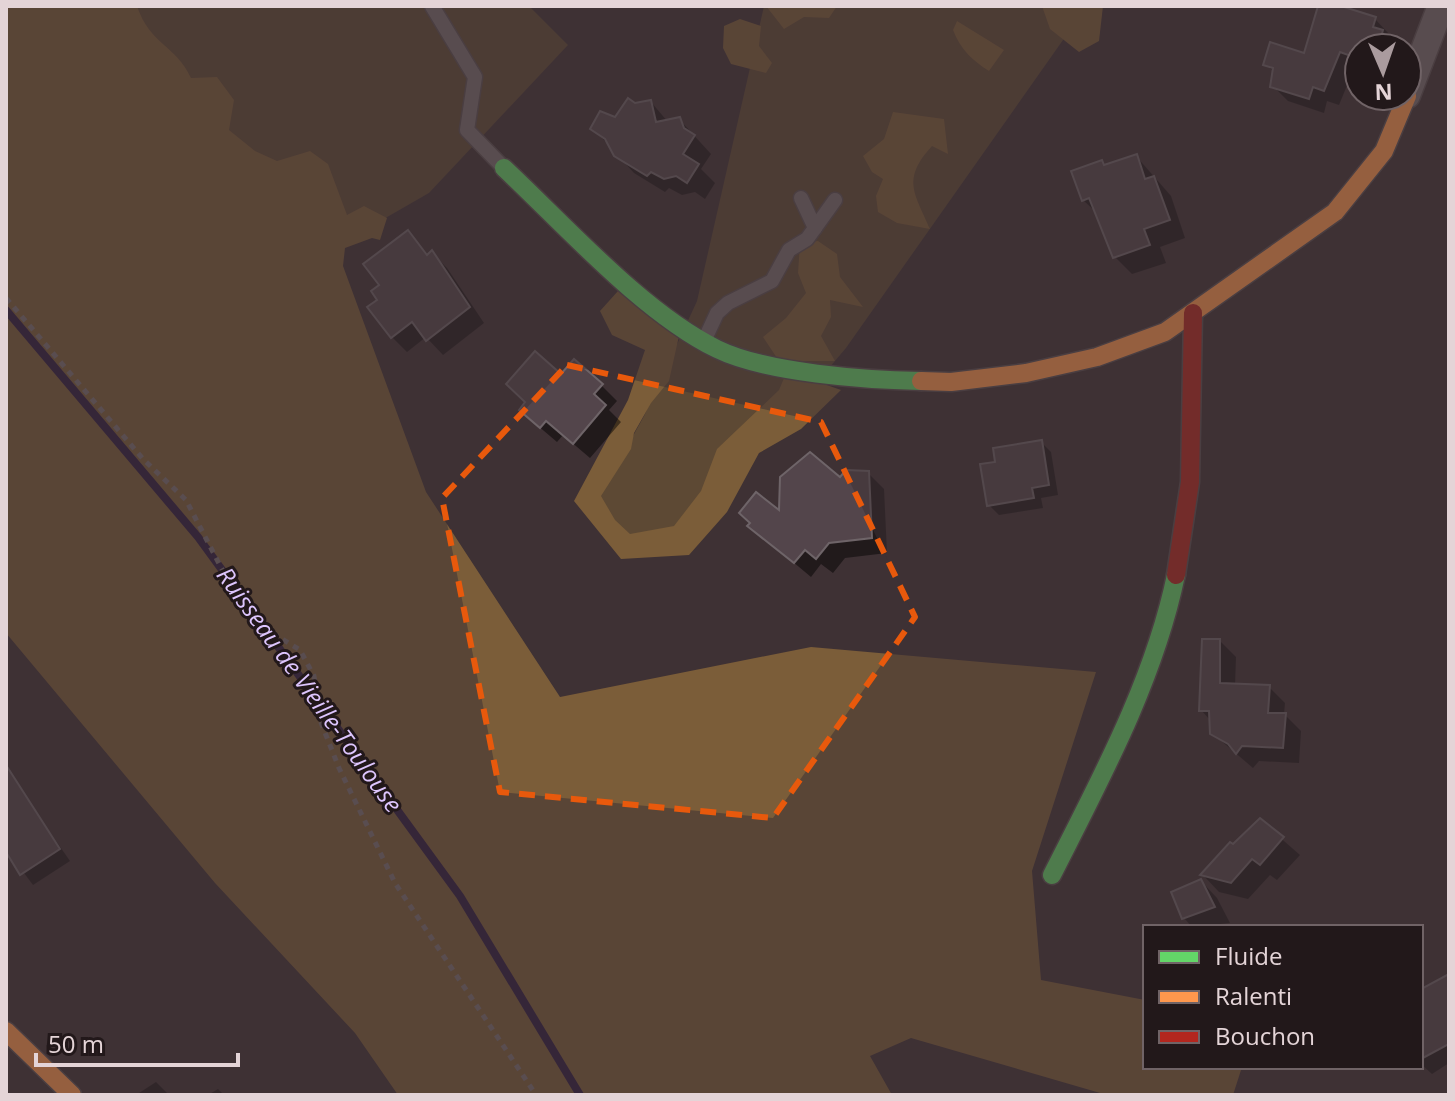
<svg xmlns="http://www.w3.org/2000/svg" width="1455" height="1101" viewBox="0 0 1455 1101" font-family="'Open Sans',sans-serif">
	<rect width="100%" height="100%" fill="#3e3134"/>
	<g fill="#5d4934">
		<path d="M120,6H529L568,45L429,193L335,247L185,104Z"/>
		<path d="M764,6H1087L846,348L686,536L629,546L593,508L644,416L697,301Z"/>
	</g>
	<g fill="#7b5d39">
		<path d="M6,6H137C150,45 176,45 191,78L217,77L234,100L229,130L255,151L277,161L310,151L328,164L347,215L364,206L387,218L380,240L372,238L345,248L343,266L426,492L560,697L811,647L1096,672L1032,871L1041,980L1145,1000V1067H1242L1233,1095H1107L911,1038L870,1056L892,1095H398L355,1033L215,883L6,633Z"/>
		<path d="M766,6H837L829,18L804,17L784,29Z"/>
		<path d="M1042,6H1103L1099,41L1079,52L1050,29Z"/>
		<path d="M740,19L761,26L759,46L772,63L766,73L731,64L723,48L724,26Z"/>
		<path d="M957,21L1004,50L989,71C973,61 960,49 953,30Z"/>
		<path d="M893,112L944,119L948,154L932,146C901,180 915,193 930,229L897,223L878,212L876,196L883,179L872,172L863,156L884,139Z"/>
		<path d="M818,241L837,254L840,277L863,307L830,300L831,317L821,336L835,361H779L763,337L786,318L806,293L798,273L800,243Z"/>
		<path d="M618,291L679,336L669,381L651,403L634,433L631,449L601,496L615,520L630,534L674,526L701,491L717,449L779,390L787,371L841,390L801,429L759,453L727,512L689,555L621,559L574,501L628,400L645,350L612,335L600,311Z"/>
	</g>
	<g fill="#0007">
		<path d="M1320,6L1375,19L1389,34L1388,39L1394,46L1359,48V67L1355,66L1339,105L1327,101L1324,113L1288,101L1273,86L1275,73L1266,64L1305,55Z"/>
		<path d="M651,102L668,122L679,119L711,154L701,169L715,183L705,199L695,192L682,195L669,188L665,192L634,173L593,128L616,119L635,105Z"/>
		<path d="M1136,156L1171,196L1185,238L1160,247L1166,263L1132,274L1115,257L1097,213L1083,200L1102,162L1106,167Z"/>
		<path d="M408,232L429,256L432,253L447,268L484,323L443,355L426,337L407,352L392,337L380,300L382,286Z"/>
		<path d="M561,376L601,385L617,401L609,410L621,422L590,458L563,435L557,442L537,425Z"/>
		<path d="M1041,442L1051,452L1058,495L1041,498L1043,508L999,515L989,505L998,463Z"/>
		<path d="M868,473L884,489L887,553L845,558L833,573L821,564L811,577L750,526L781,514L840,480Z"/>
		<path d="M1220,641L1236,657L1235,686L1269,687L1285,703L1284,714L1301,731L1299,763L1259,761L1253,768L1212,733L1211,721L1201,710Z"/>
		<path d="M17,785L70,861L33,885L6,849V793Z"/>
		<path d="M1260,820L1300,855L1277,880L1270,875L1248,899L1219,892L1203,875Z"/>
		<path d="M1201,881L1217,898L1230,923L1192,927L1184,918Z"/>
		<path d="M1449,976V1063L1432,1074L1421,1064V991Z"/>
		<path d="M156,1082L169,1095H136Z"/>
		<path d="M218,1089L224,1095H208Z"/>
	</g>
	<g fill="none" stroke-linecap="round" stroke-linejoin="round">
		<path stroke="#2c193d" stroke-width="8" d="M6,310L198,537L460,896L580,1095"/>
	</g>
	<g fill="#53454b" stroke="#6e6468" stroke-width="2">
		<path d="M1318,6H1341L1376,17L1373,27L1383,30L1378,48H1354L1351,56L1340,52L1324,91L1313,87L1309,99L1270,87L1273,68L1263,65L1270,42L1304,53Z"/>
		<path d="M628,98L635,103L651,100L656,122L680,117L684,128L695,135L683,154L699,164L687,183L676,176L664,179L651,172L647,176L614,156L605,139L590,129L600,111L615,117Z"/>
		<path d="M1137,154L1145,179L1154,176L1170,220L1144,229L1150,245L1113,258L1089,198L1082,201L1071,171L1102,160L1104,165Z"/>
		<path d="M408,230L427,255L432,250L470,307L426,341L412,322L391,338L367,307L377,300L371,291L379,285L363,264Z"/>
		<path d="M535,351L561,374L574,359L603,384L594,394L606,405L573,444L546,421L540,428L519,410L525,402L506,384Z"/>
		<path d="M1042,440L1049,485L1032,488L1034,498L987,506L980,464L995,462L993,448Z"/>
		<path d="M810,452L840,477L846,470L869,471L872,538L829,543L816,559L805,550L794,563L747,526L750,523L739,513L756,492L779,510L780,477Z"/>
		<path d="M1202,639H1220V683L1270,685L1268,713H1286L1283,748L1242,746L1236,754L1228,744L1210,734L1209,711H1199Z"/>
		<path d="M6,765L60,849L20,875L6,852Z"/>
		<path d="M1260,818L1284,837L1260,865L1252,859L1231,883L1200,875L1230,842L1233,844Z"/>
		<path d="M1201,879L1215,907L1182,919L1171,892Z"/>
		<path d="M1449,974V1044L1421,1059V989Z"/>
	</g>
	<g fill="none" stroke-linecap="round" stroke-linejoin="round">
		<defs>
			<g id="lane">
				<path d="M432,6L475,77L467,130L502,166"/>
				<path d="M801,198L815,228"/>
				<path d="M704,341L717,313L728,303L772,281L789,250L807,239L835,200"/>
			</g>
			<path id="street" d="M1407,95L1441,6"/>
			<g id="fast">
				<path d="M504,168C565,225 643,313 717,349C766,373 866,380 921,381"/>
				<path d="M1052,875C1100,780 1154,681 1176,575"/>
			</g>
			<g id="slow">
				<path d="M921,381L951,382L1026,373L1097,357L1165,332L1335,212L1384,151L1407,96"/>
				<path d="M6,1031L72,1095"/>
			</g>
			<path id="jam" d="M1176,575L1190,482L1193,313"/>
		</defs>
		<use href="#lane" stroke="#5a4f51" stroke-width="17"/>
		<use href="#street" stroke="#5a4f51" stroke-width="29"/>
		<use href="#fast" stroke="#5a4f51" stroke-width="21"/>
		<use href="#slow" stroke="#5a4f51" stroke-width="21"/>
		<use href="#jam" stroke="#5a4f51" stroke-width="21"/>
		<path stroke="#7a7071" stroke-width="5" stroke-dasharray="6 6" stroke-linecap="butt" d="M6,298L143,459L186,500L239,602L264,628L300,650L314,676L320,720L339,768L395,883L536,1095"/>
		<use href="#lane" stroke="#796e70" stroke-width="14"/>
		<use href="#street" stroke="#796e70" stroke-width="26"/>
		<use href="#fast" stroke="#63d668" stroke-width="18"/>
		<use href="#slow" stroke="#ff974d" stroke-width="18"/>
		<use href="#jam" stroke="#b3261e" stroke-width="18"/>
	</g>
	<path d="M0 0H1455V1101H0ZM567,365L821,422L915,617L773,818L500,792L442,498Z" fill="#3e3134" fill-opacity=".55" fill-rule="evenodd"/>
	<path fill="none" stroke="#e8590c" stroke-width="6" stroke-dasharray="16 10" stroke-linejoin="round" d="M567,365L821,422L915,617L773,818L500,792L442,498Z"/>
	<g text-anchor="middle" stroke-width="6" stroke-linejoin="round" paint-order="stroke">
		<g font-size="24" font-style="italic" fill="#ddc5fd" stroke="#22181a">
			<text transform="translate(309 690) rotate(54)" y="8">Ruisseau de Vieille-Toulouse</text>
		</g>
	</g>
	<rect width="1455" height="1101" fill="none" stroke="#e4d4d7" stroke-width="16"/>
	<rect x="1143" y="925" width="280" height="144" fill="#22181a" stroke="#706366" stroke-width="2"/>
	<rect x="1159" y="951" width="40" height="12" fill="#63d668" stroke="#706366" stroke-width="2"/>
	<text x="1215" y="965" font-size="24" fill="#e4d4d7">Fluide</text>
	<rect x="1159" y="991" width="40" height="12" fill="#ff974d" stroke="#706366" stroke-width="2"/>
	<text x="1215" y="1005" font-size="24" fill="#e4d4d7">Ralenti</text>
	<rect x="1159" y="1031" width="40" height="12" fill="#b3261e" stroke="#706366" stroke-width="2"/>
	<text x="1215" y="1045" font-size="24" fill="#e4d4d7">Bouchon</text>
	<g transform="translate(1383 72) rotate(178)"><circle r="38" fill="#22181a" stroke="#706366" stroke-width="2"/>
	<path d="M0-6L14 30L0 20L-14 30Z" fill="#aa9b9e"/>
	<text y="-12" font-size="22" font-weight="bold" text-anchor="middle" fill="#e4d4d7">N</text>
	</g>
	<path d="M36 1053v12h202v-12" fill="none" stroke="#e4d4d7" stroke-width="4"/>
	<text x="48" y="1053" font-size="24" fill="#e4d4d7" stroke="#22181a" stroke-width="6" paint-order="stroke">50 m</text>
</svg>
